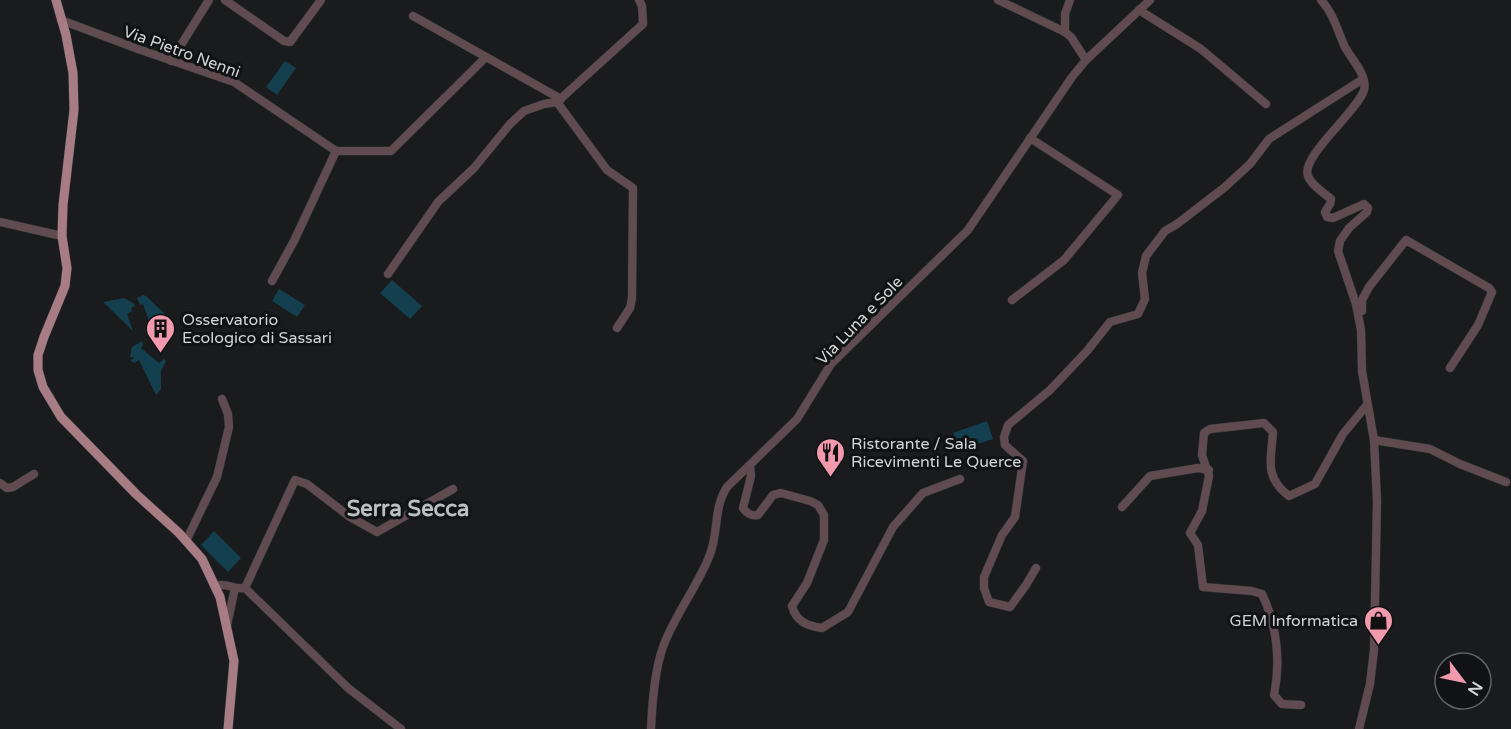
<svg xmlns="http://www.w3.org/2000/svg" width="1511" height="729" viewBox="0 0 1511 729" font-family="'Varela Round',sans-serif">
	<rect width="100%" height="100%" fill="#191b1d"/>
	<g fill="#133f4f">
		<path d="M285,61L296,68L277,95L266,87Z"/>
		<path d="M392,280L422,306L410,319L380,293Z"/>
		<path d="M279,289L305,305L297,317L272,301Z"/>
		<path d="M143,295L146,296L167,316L156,331L147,336L145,329L151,327L143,304L140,305L137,298Z"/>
		<path d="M124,298L133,303L135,306L131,308L132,311L127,314L133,331L103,302Z"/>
		<path d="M142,341L143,345L141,348L159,363L164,359L166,361L161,371V389L156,395L139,360L134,363L130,360L134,359L133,357H130L132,347Z"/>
		<path d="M987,421L993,439L959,450L953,433Z"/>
		<path d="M214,531L241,558L228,572L201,545Z"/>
	</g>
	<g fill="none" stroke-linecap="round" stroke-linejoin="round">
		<defs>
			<g id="minor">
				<path d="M225,0L284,41L290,42L321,0"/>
				<path d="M998,0L1065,32L1071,37L1086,60"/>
				<path d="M1321,0C1333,13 1337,29 1344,45C1349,57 1368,74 1364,90C1358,111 1300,157 1308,176C1311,185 1324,193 1331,199L1330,204L1325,212L1327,217L1333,218L1364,204L1368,208L1367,212L1349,228L1340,241L1338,251L1356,304L1361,330L1362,371L1374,440L1377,501L1374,650L1370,684L1359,729"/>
				<path d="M1139,10L1201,49L1266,104"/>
				<path d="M413,16L561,99"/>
				<path d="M61,20L138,49L234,82L336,151H391L486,57"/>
				<path d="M1065,32V14L1070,0"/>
				<path d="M171,61L209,0"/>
				<path d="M0,222L62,236"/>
				<path d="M388,274L438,202L474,168L510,124L524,111L544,104L557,102"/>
				<path d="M272,281L294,241L336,151"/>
				<path d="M1012,300L1064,260L1118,195L1030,138"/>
				<path d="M1362,311V300L1369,287L1406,240L1489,288L1492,292L1478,325L1450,368"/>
				<path d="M617,328L630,308L632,298L633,188L607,170L557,102L643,24L642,6L639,0"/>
				<path d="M1374,440L1430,449L1460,464L1506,482"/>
				<path d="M750,465L751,476L743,508C747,514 751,516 758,515L773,495L781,493L810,501L818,505L824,515V540L807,583L792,606C796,622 808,626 822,628L848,612L893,527L923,493L960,479"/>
				<path d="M0,483L7,488L13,487L34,474"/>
				<path d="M1122,507L1150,476L1198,468L1209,470"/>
				<path d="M186,541L217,477L229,427L228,414L222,399"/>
				<path d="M1036,568L1026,585L1010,607L989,602L984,588V577L1002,535L1015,517L1023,461L1005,445L1004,437L1008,425L1050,390L1087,351L1110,322L1138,314L1145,299L1142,273L1146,256L1165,231L1177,224L1225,187L1250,164L1269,139L1363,79"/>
				<path d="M216,586C225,582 235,590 245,588L348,688L401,729"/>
				<path d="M245,588L295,480L307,484L350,517L377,532L453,489"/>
				<path d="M227,625L235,588"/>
				<path d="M1301,705L1282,704L1274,695C1281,662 1277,625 1262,594L1252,591L1203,587L1198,545L1190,533L1202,511L1209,476L1202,455L1204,433L1210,429L1264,423L1273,432C1271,460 1264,477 1289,496L1315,484L1343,434L1367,405"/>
				<path d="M651,729C652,706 655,669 663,647C673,618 697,587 709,557C719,534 713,508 727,487L797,419L831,364L968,230L1072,77L1086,60L1150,0"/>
			</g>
			<path id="major" d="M56,0L66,35L73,73L74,110L63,205L62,236L67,268L65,286L44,337L38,355V370L43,387L61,417L136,494L179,533L202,559L220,597L234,661L228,729"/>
		</defs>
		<use href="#minor" stroke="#333537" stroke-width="9"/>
		<use href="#major" stroke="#333537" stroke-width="10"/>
		<use href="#minor" stroke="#604c50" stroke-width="8"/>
		<use href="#major" stroke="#a77c84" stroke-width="9"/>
	</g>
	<defs>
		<symbol id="building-pin" viewBox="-11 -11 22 30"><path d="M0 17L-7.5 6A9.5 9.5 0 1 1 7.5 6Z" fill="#f29aad" stroke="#101214"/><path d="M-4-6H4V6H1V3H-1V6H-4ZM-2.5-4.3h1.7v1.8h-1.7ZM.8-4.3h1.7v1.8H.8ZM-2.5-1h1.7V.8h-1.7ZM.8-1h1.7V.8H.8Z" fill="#111"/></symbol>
		<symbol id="restaurant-pin" viewBox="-11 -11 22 30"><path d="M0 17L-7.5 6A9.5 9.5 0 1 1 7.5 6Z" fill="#f29aad" stroke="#101214"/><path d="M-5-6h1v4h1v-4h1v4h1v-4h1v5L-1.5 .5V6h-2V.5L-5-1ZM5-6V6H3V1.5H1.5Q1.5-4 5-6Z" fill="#111"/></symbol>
		<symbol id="shop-pin" viewBox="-11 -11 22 30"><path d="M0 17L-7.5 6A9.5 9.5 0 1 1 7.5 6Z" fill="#f29aad" stroke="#101214"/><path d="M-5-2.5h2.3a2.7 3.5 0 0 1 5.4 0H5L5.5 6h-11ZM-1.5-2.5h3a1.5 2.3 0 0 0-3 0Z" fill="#111"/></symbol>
	</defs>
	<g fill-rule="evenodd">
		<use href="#building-pin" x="144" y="312" width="33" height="45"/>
		<use href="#restaurant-pin" x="814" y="436" width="33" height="45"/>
		<use href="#shop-pin" x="1362" y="604" width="33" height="45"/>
	</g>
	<g text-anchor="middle" stroke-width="6" stroke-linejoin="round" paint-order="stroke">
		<g font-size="16" fill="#d2d4d5" stroke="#101214">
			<text transform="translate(182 51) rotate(20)" y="6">Via Pietro Nenni</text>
			<text transform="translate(859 320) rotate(-46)" y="6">Via Luna e Sole</text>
		</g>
		<g font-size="16" fill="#d2d4d5" stroke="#101214" text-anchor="start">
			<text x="182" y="325">Osservatorio<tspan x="182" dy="18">Ecologico di Sassari</tspan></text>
			<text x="851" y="449">Ristorante / Sala<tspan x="851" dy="18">Ricevimenti Le Querce</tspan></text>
			<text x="1358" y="626" text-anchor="end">GEM Informatica</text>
		</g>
		<g font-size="22" font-weight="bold" fill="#bbbfc0" stroke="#101214">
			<text x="408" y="516">Serra Secca</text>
		</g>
	</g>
	<g transform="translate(1463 681) rotate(122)"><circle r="28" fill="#101214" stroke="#5e6061" stroke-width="1.5"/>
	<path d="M0-4.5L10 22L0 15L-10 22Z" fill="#f29aad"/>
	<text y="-9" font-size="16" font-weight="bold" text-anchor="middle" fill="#d2d4d5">N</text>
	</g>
</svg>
